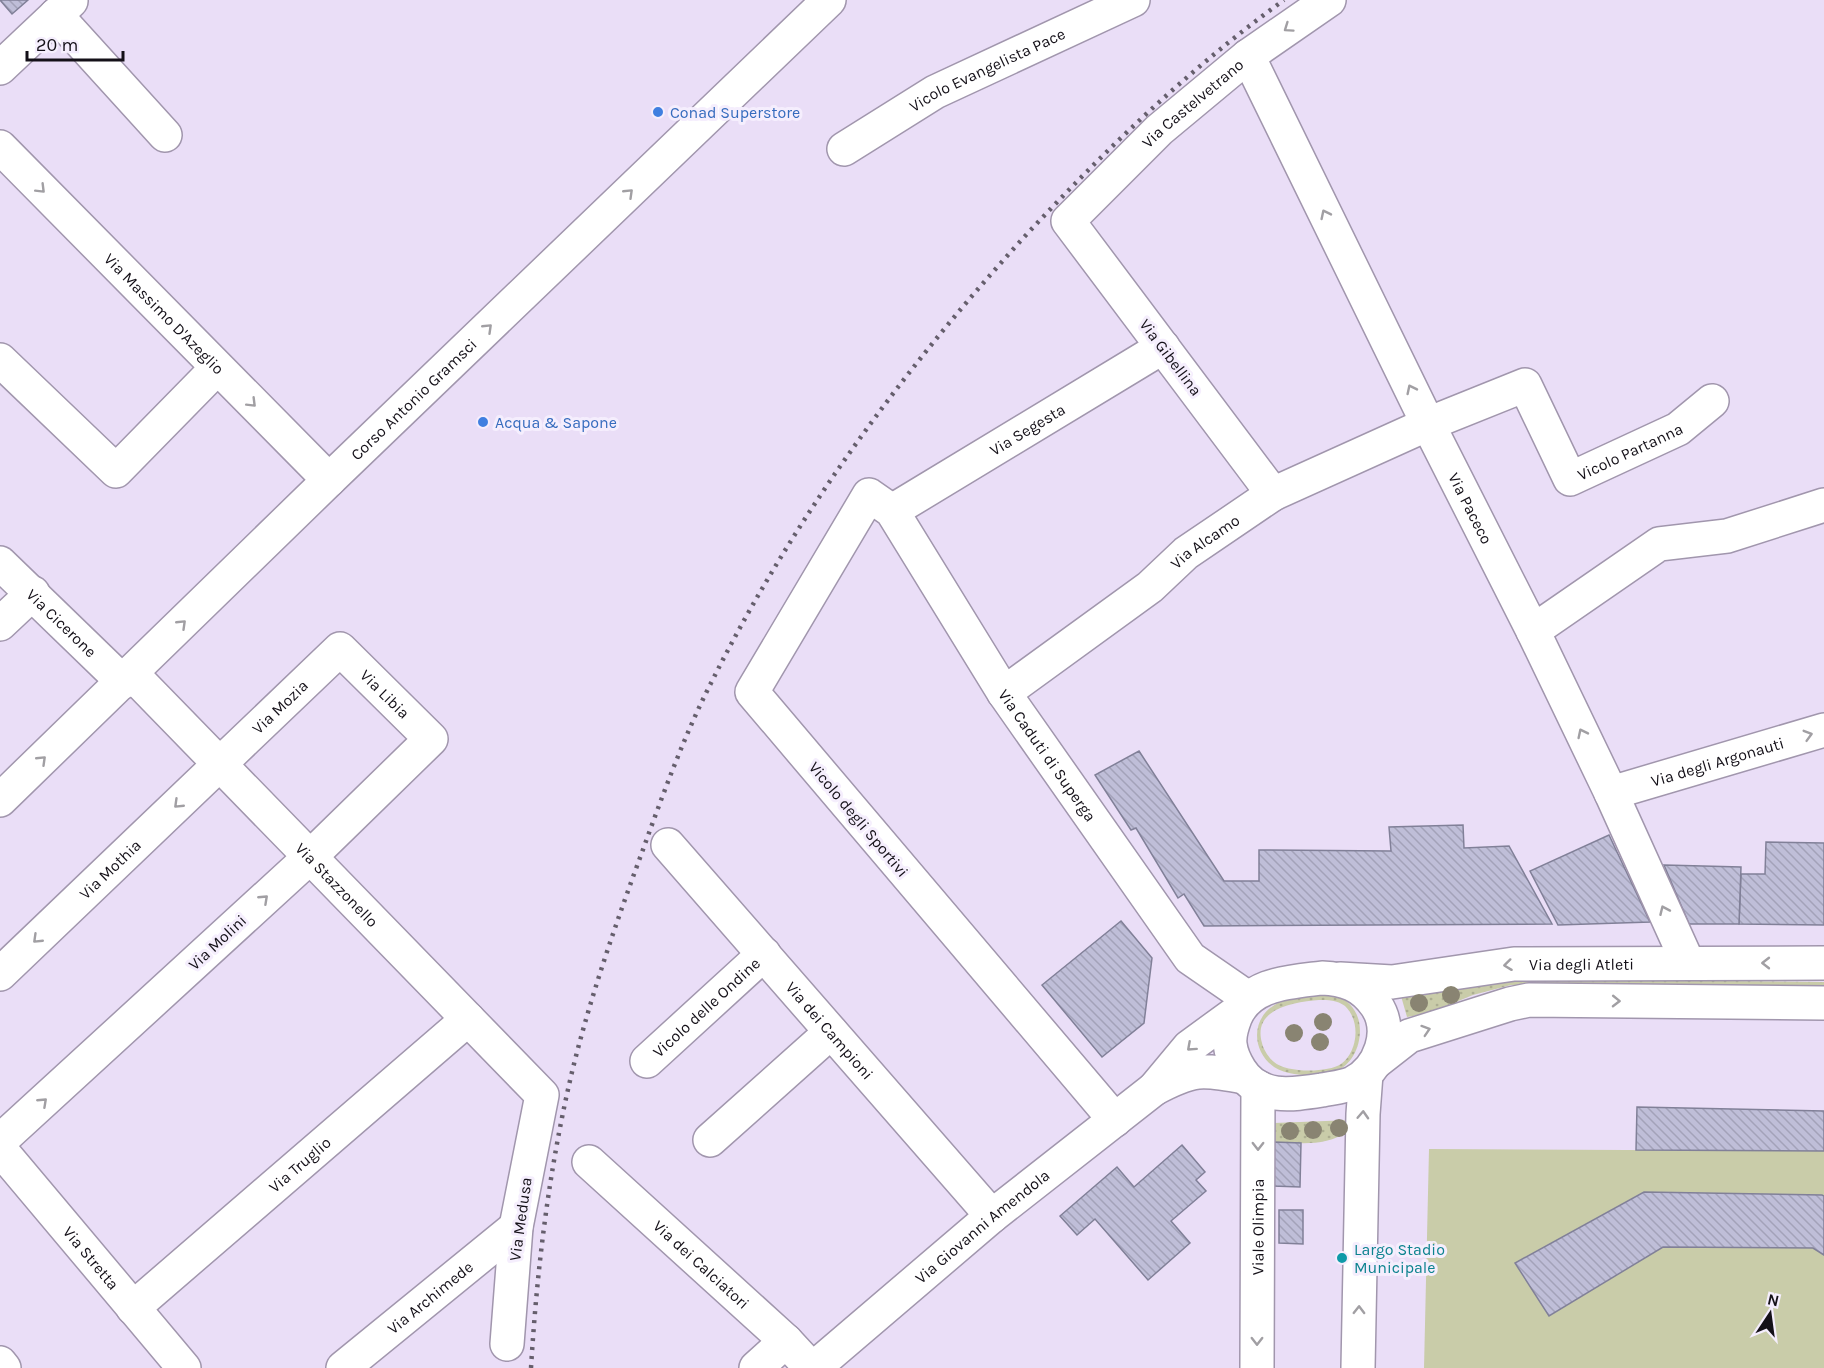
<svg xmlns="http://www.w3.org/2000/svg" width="1824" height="1368" viewBox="0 0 1824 1368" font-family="Karla,sans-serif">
	<defs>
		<pattern id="grass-dots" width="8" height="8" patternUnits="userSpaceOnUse" patternTransform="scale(1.5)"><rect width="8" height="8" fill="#c9cca9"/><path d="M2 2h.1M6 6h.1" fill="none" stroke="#acae91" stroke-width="1.8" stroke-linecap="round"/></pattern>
		<pattern id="building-back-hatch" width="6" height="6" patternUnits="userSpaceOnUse" patternTransform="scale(1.5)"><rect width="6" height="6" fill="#bfbed8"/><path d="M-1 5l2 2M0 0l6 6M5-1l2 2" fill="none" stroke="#a3a2b9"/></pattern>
	</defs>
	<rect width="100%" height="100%" fill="#eadef7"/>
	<g fill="url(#grass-dots)" fill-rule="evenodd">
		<path d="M1525,979L1824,982V987L1511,985L1473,995L1429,1013L1407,1017L1401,996L1428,990Z"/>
		<path d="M1318,995C1323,996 1331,995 1336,996C1371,1007 1365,1060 1335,1072C1323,1077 1302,1076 1289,1073C1254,1066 1244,1020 1278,1003C1290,996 1305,996 1318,995ZM1319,1000C1328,1000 1337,1000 1345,1006C1361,1021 1358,1052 1341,1064C1328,1073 1286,1073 1274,1062C1269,1058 1263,1049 1262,1043C1252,1008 1295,1002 1319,1000Z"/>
		<path d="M1351,1120L1349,1131C1325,1147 1302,1143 1274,1142V1123Z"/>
	</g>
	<path fill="#c9cca9" d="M1429,1149L1824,1151V1368H1424Z"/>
	<g fill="url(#building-back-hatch)" stroke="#818098" stroke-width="1.5">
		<path d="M0,0H28L12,14Z"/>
		<path d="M1139,751L1224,881H1259V850L1391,851L1389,827L1463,825L1464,848L1509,846L1552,924L1204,926L1184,894L1178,898L1136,828L1131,830L1095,775Z"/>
		<path d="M1609,835L1650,922L1558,925L1530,871Z"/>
		<path d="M1766,842L1824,843V925L1739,924L1741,874H1765Z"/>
		<path d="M1664,865L1741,867L1739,924H1689Z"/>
		<path d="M1121,921L1152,958L1144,1023L1102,1057L1042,985Z"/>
		<path d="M1637,1107L1824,1111V1151L1636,1150Z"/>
		<path d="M1274,1142L1301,1143L1300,1187L1273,1186Z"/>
		<path d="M1182,1145L1205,1172L1196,1180L1206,1191L1171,1221L1190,1243L1148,1280L1095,1219L1077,1235L1060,1216L1117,1167L1134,1187Z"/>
		<path d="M1644,1192L1822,1195L1824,1196V1255L1813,1248L1663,1247L1549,1316L1515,1263Z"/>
		<path d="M1279,1210H1303V1244L1279,1243Z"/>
	</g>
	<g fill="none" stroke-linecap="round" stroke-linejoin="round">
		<defs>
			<g id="minor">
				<path d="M56,15L165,135"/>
				<path id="s1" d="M1248,56L1428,424L1533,631L1611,793L1688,963"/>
				<path d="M0,68L71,1"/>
				<path id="s2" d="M0,147L329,480"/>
				<path id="s3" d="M844,149L935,92L1133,0"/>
				<path d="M0,360L116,471L217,368"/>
				<path id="s4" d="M1273,494L1068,221L1159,130L1248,56L1329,0"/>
				<path id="s5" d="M892,511L1163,347"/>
				<path id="s6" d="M0,563L123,682"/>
				<path d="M0,624L33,593"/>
				<path d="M1533,631L1659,544L1727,536L1824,505"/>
				<path id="s7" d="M132,674L542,1095L516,1227L507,1344"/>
				<path id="s8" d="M1004,693L1150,587L1186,553L1273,494L1428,424L1525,385L1570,479L1678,429L1712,401"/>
				<path id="s9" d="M1611,793L1824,730"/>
				<path id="s10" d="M0,800L329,480L829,0"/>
				<path id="s11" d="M668,845L992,1216"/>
				<path id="s12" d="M0,974L340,649L431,739L310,857L0,1141"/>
				<path id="s13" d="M647,1061L764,954"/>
				<path id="s14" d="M1115,1120L752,692L869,495L892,511L1004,693L1190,958L1248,998"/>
				<path d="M710,1140L831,1032"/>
				<path id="s15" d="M0,1149L184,1368"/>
				<path id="s16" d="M589,1162L786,1341L811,1368"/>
				<path id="s17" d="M133,1308L468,1019"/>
				<path d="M0,1363L4,1368"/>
				<path id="s18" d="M343,1368L516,1227"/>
				<path d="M756,1368L786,1341"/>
				<path id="s19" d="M1257,1368L1258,1087"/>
				<path d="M1358,1368L1363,1114L1366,1074"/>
			</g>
			<g id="major">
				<path d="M1322,978C1345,979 1362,985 1376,1005C1394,1031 1380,1069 1353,1083C1344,1087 1332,1088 1322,1090C1291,1095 1259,1100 1240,1070C1235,1062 1231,1053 1230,1044C1229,1035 1232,1026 1235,1018C1249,983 1290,982 1322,978Z"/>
				<path id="s20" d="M1340,979L1392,982L1514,964L1824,963"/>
				<path d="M1237,1012L1189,1047L1154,1089C1193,1068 1202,1069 1244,1077"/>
				<path d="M1377,1061L1409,1036L1510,1004L1529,1000L1824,1003"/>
				<path id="s21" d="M814,1368L992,1216L1154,1089"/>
			</g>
		</defs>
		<use href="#minor" stroke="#a196ad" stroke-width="36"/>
		<use href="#major" stroke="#a196ad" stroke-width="36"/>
		<use href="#minor" stroke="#fff" stroke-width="33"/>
		<use href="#major" stroke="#fff" stroke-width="33"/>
		<path stroke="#655e6c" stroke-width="4.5" stroke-dasharray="3 6" stroke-linecap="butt" d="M531,1368C537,1268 549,1169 572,1072C590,998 615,926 641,855C662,797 683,738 711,683C793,519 903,369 1027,234C1106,149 1190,68 1284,0"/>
	</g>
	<g fill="#898472">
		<circle cx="1451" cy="995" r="9"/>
		<circle cx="1419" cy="1003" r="9"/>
		<circle cx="1323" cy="1022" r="9"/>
		<circle cx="1294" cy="1033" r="9"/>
		<circle cx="1320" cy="1042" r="9"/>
		<circle cx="1339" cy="1128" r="9"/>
		<circle cx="1313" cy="1130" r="9"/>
		<circle cx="1290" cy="1131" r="9"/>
	</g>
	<defs><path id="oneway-chevron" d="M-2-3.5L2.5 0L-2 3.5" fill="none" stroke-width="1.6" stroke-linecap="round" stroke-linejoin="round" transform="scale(1.5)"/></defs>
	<g stroke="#a19fa3">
		<use href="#oneway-chevron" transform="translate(1288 28) rotate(145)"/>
		<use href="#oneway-chevron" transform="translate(41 189) rotate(45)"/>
		<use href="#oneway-chevron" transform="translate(629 193) rotate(-44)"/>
		<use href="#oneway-chevron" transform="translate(1325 214) rotate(-116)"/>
		<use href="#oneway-chevron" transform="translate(488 328) rotate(-44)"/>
		<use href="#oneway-chevron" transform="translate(1411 389) rotate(-116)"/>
		<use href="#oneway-chevron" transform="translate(252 403) rotate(45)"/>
		<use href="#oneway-chevron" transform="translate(182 624) rotate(-44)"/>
		<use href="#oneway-chevron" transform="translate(1582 733) rotate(-116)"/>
		<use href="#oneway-chevron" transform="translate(1808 735) rotate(-16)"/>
		<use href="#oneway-chevron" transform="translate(42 760) rotate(-44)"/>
		<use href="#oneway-chevron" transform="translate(178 804) rotate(136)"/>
		<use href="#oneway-chevron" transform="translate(264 899) rotate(-43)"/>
		<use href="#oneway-chevron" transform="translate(1664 910) rotate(-114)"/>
		<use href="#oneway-chevron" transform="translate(37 939) rotate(136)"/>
		<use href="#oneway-chevron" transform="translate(1766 963) rotate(180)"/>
		<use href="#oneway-chevron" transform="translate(1508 965) rotate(173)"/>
		<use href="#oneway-chevron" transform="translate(1616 1001) rotate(1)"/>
		<use href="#oneway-chevron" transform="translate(1426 1030) rotate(-18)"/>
		<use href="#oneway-chevron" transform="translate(1191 1047) rotate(138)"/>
		<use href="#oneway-chevron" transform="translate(43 1102) rotate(-43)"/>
		<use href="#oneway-chevron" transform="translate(1363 1115) rotate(-87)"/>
		<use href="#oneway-chevron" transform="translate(1258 1146) rotate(90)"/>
		<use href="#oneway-chevron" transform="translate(1359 1310) rotate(-89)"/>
		<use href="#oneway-chevron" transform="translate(1257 1341) rotate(90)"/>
	</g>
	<g fill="#3f7fe0" stroke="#f5eefd" stroke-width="2">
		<circle cx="658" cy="112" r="6"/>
		<circle cx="483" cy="422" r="6"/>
	</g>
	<circle fill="#0f9aa8" stroke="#f5eefd" stroke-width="2" cx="1342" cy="1258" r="6"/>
	<g text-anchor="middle" stroke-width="6" stroke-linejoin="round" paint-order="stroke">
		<g font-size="16" fill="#141018" stroke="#f5eefd">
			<text dy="6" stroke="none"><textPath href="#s3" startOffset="164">Vicolo Evangelista Pace</textPath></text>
			<text dy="6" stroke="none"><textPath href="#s4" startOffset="513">Via Castelvetrano</textPath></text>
			<text dy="6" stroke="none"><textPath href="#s2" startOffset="234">Via Massimo D'Azeglio</textPath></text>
			<text transform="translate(1171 357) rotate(53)" y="6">Via Gibellina</text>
			<text dy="6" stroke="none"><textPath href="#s10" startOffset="576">Corso Antonio Gramsci</textPath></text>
			<text dy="6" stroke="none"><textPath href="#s5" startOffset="158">Via Segesta</textPath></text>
			<text dy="6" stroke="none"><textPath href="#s8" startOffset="780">Vicolo Partanna</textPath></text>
			<text dy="6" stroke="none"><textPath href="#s1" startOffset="504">Via Paceco</textPath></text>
			<text dy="6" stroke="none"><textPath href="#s8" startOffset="252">Via Alcamo</textPath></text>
			<text dy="6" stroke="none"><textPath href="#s6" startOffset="86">Via Cicerone</textPath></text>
			<text dy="6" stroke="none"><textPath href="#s12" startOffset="534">Via Libia</textPath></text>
			<text dy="6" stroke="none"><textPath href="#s12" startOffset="387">Via Mozia</textPath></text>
			<text dy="6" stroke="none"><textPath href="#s14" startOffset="1108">Via Caduti di Superga</textPath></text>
			<text dy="6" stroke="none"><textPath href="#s9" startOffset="111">Via degli Argonauti</textPath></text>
			<text transform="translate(859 819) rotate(50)" y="6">Vicolo degli Sportivi</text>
			<text dy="6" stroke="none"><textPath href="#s12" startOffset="152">Via Mothia</textPath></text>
			<text dy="6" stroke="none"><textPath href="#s7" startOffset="294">Via Stazzonello</textPath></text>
			<text transform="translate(217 942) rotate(-43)" y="6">Via Molini</text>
			<text dy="6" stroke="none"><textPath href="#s20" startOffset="243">Via degli Atleti</textPath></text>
			<text dy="6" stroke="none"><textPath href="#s13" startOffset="80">Vicolo delle Ondine</textPath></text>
			<text dy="6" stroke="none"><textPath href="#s11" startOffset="246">Via dei Campioni</textPath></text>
			<text dy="6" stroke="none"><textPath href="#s17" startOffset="220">Via Truglio</textPath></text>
			<text transform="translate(520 1219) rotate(-82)" y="6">Via Medusa</text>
			<text dy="6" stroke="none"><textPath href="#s21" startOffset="220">Via Giovanni Amendola</textPath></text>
			<text dy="6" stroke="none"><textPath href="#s19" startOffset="141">Viale Olimpia</textPath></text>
			<text dy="6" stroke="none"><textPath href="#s15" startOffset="142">Via Stretta</textPath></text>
			<text dy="6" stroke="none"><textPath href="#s16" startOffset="152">Via dei Calciatori</textPath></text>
			<text dy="6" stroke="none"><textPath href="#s18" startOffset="112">Via Archimede</textPath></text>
		</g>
		<g font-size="16" fill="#366cbe" stroke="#f5eefd" text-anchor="start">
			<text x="670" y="118">Conad Superstore</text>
			<text x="495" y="428">Acqua &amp; Sapone</text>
		</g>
		<g font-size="16" fill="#0d838f" stroke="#f5eefd" text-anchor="start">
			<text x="1354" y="1255">Largo Stadio<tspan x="1354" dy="18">Municipale</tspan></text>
		</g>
	</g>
	<g transform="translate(1770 1314) rotate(13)" stroke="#f5eefd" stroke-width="4.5" paint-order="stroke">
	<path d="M0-4.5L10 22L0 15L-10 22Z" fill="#141018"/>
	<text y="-9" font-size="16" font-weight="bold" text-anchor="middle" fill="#141018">N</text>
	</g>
	<path d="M27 51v9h96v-9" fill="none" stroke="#141018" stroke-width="3"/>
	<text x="36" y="51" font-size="18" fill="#141018" stroke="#f5eefd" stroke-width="4.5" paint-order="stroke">20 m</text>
</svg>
